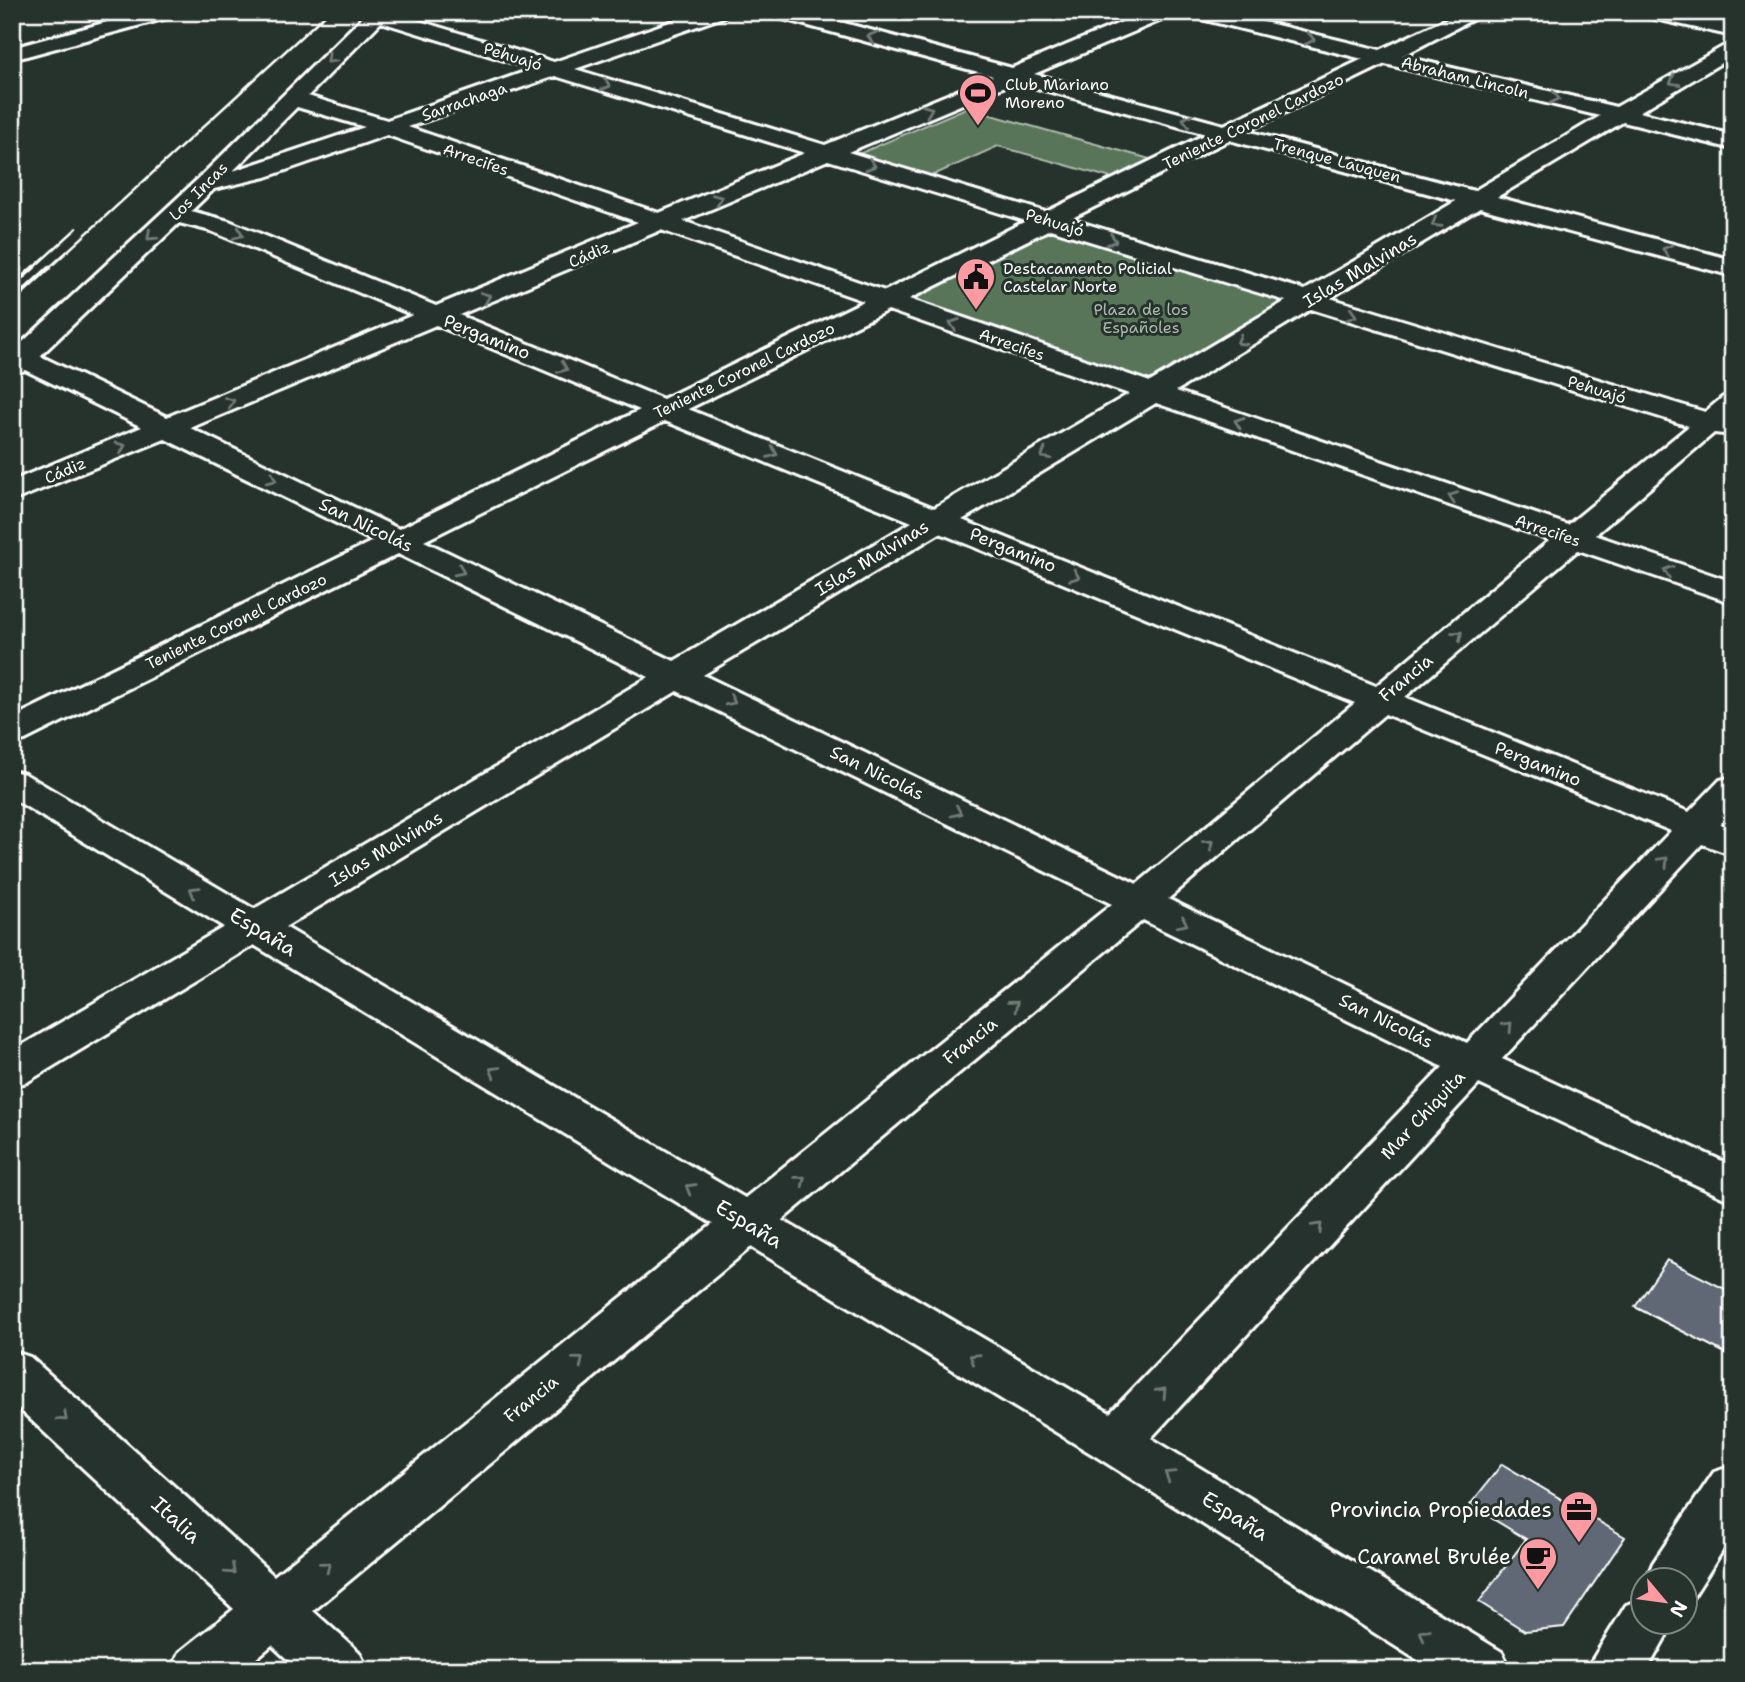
<svg xmlns="http://www.w3.org/2000/svg" width="1745" height="1682" viewBox="0 0 1745 1682" font-family="'Shantell Sans',sans-serif">
	<rect width="100%" height="100%" fill="#26332d"/>
	<filter id="ink" filterUnits="userSpaceOnUse"><feTurbulence type="fractalNoise" baseFrequency=".0143" numOctaves="2"/><feDisplacementMap in="SourceGraphic" scale="14" xChannelSelector="R" yChannelSelector="G"/><feConvolveMatrix kernelMatrix="1 2 1 2 8 2 1 2 1" color-interpolation-filters="sRGB"/></filter>
	<g filter="url(#ink)">
		<g fill="#59745a" stroke="#acbaac" stroke-width="2">
			<path d="M966,108L1157,161L1118,180L998,146L929,177L856,155Z"/>
			<path d="M1050,226L1287,303L1150,383L902,299Z"/>
		</g>
		<g fill="#606775" stroke="#fff" stroke-width="2">
			<path d="M1667,1260L1733,1293V1357L1635,1307Z"/>
			<path d="M1502,1464L1625,1537L1564,1627L1525,1631L1479,1602L1526,1539L1470,1505Z"/>
		</g>
		<g fill="none" stroke-linecap="round" stroke-linejoin="round">
			<defs>
				<g id="minor">
					<path d="M368,12H390L554,62L699,12H729L726,16L575,69L825,145L993,76L772,16L769,12H803L1012,68L1146,12H1174L1171,16L1034,74L1224,125L1363,59L1189,16L1186,12H1222L1380,50L1461,12H1487L1402,56L1616,107L1733,41V56L1639,112L1733,135V149L1623,122L1497,197L1733,260V276L1480,208L1330,298L1705,412L1723,397L1733,394V435L1714,433L1595,535L1733,582V603L1578,550L1405,697L1689,812L1720,780L1733,777V810L1720,824L1733,829V855L1702,844L1502,1059L1733,1166V1202L1479,1084L1151,1438L1502,1652L1511,1670H1433L1097,1457L751,1247L313,1611L359,1652L368,1670H299L272,1645L242,1670H171L180,1652L234,1609L12,1402V1351L30,1357L274,1576L713,1224L254,945L27,1082L12,1086V1051L224,927L12,798V771L25,774L254,909L649,677L398,554L25,740L12,743V718L373,541L165,439L12,501V481L142,427L25,370L12,375V352L198,179ZM381,22L533,69L387,120L308,96ZM1385,64L1600,116L1474,191L1247,131ZM555,76L805,153L659,213L408,127ZM1015,82L1206,134L1046,212L848,152ZM297,107L365,127L233,171ZM387,135L638,222L436,306L229,221L191,211L214,189L266,177ZM1229,140L1456,201L1305,290L1070,219ZM828,160L1026,221L885,291L683,221ZM179,223L211,231L413,315L167,417L40,356ZM1050,229L1286,301L1150,382L909,299ZM661,230L864,301L663,399L459,315ZM1311,309L1689,426L1568,525L1176,391ZM888,310L1129,394L934,508L688,409ZM436,325L640,410L399,529L190,428ZM1156,403L1550,540L1376,686L962,520ZM665,421L912,522L674,661L424,541ZM940,533L1355,703L1137,884L703,675ZM677,691L1112,904L745,1198L285,927ZM1385,714L1671,831L1467,1043L1168,899ZM1143,920L1443,1067L1110,1413L782,1220Z"/>
					<path d="M1639,12H1678L1733,24V36L1642,16Z"/>
					<path d="M1733,1466V1534L1693,1597L1686,1599V1580H1646L1653,1563L1714,1472Z"/>
					<path d="M1644,1598V1622H1674L1647,1670H1586L1626,1605Z"/>
				</g>
				<path id="major" d="M144,12H177L174,16L12,60V48Z"/>
			</defs>
			<use href="#minor" stroke="#fff" stroke-width="6"/>
			<use href="#major" stroke="#fff" stroke-width="6"/>
			<use href="#minor" fill="#26332d" fill-rule="evenodd"/>
			<use href="#major" fill="#26332d" fill-rule="evenodd"/>
			<g stroke="#fff" stroke-width="2.5">
				<path d="M32,269L77,228"/>
				<path d="M48,269L328,12"/>
			</g>
			<g stroke="#fff" stroke-width="4.5">
				<path d="M12,287L34,267"/>
				<path d="M12,302L50,267"/>
			</g>
		</g>
		<defs><path id="oneway-chevron" d="M-2-3.5L2.5 0L-2 3.5" fill="none" stroke-width="1.6" stroke-linecap="round" stroke-linejoin="round" transform="scale(1.75)"/></defs>
		<g stroke="#727a76">
			<use href="#oneway-chevron" transform="translate(872 37) rotate(-165)"/>
			<use href="#oneway-chevron" transform="translate(1310 39) rotate(13)"/>
			<use href="#oneway-chevron" transform="translate(331 59) rotate(136)"/>
			<use href="#oneway-chevron" transform="translate(1674 81) rotate(150)"/>
			<use href="#oneway-chevron" transform="translate(606 85) rotate(17)"/>
			<use href="#oneway-chevron" transform="translate(1555 98) rotate(14)"/>
			<use href="#oneway-chevron" transform="translate(928 110) rotate(-22)"/>
			<use href="#oneway-chevron" transform="translate(1187 120) rotate(-165)"/>
			<use href="#oneway-chevron" transform="translate(871 165) rotate(17)"/>
			<use href="#oneway-chevron" transform="translate(718 199) rotate(-23)"/>
			<use href="#oneway-chevron" transform="translate(1436 223) rotate(149)"/>
			<use href="#oneway-chevron" transform="translate(239 234) rotate(23)"/>
			<use href="#oneway-chevron" transform="translate(151 236) rotate(137)"/>
			<use href="#oneway-chevron" transform="translate(1112 240) rotate(18)"/>
			<use href="#oneway-chevron" transform="translate(1667 250) rotate(-165)"/>
			<use href="#oneway-chevron" transform="translate(486 297) rotate(-23)"/>
			<use href="#oneway-chevron" transform="translate(1352 315) rotate(17)"/>
			<use href="#oneway-chevron" transform="translate(954 324) rotate(-161)"/>
			<use href="#oneway-chevron" transform="translate(1241 341) rotate(149)"/>
			<use href="#oneway-chevron" transform="translate(563 368) rotate(22)"/>
			<use href="#oneway-chevron" transform="translate(230 402) rotate(-22)"/>
			<use href="#oneway-chevron" transform="translate(1239 422) rotate(-161)"/>
			<use href="#oneway-chevron" transform="translate(121 447) rotate(-23)"/>
			<use href="#oneway-chevron" transform="translate(773 453) rotate(22)"/>
			<use href="#oneway-chevron" transform="translate(1045 455) rotate(150)"/>
			<use href="#oneway-chevron" transform="translate(272 479) rotate(26)"/>
			<use href="#oneway-chevron" transform="translate(1453 497) rotate(-161)"/>
			<use href="#oneway-chevron" transform="translate(460 571) rotate(26)"/>
			<use href="#oneway-chevron" transform="translate(1668 571) rotate(-161)"/>
			<use href="#oneway-chevron" transform="translate(1075 576) rotate(22)"/>
			<use href="#oneway-chevron" transform="translate(1458 635) rotate(-40)"/>
			<use href="#oneway-chevron" transform="translate(731 701) rotate(26)"/>
			<use href="#oneway-chevron" transform="translate(957 812) rotate(26)"/>
			<use href="#oneway-chevron" transform="translate(1209 844) rotate(-40)"/>
			<use href="#oneway-chevron" transform="translate(1664 861) rotate(-46)"/>
			<use href="#oneway-chevron" transform="translate(194 891) rotate(-149)"/>
			<use href="#oneway-chevron" transform="translate(1183 923) rotate(26)"/>
			<use href="#oneway-chevron" transform="translate(1014 1005) rotate(-39)"/>
			<use href="#oneway-chevron" transform="translate(1508 1026) rotate(-46)"/>
			<use href="#oneway-chevron" transform="translate(494 1071) rotate(-149)"/>
			<use href="#oneway-chevron" transform="translate(801 1180) rotate(-39)"/>
			<use href="#oneway-chevron" transform="translate(690 1188) rotate(-149)"/>
			<use href="#oneway-chevron" transform="translate(1318 1227) rotate(-47)"/>
			<use href="#oneway-chevron" transform="translate(974 1358) rotate(-149)"/>
			<use href="#oneway-chevron" transform="translate(579 1361) rotate(-39)"/>
			<use href="#oneway-chevron" transform="translate(1162 1392) rotate(-47)"/>
			<use href="#oneway-chevron" transform="translate(63 1417) rotate(42)"/>
			<use href="#oneway-chevron" transform="translate(1169 1475) rotate(-148)"/>
			<use href="#oneway-chevron" transform="translate(326 1566) rotate(-39)"/>
			<use href="#oneway-chevron" transform="translate(231 1570) rotate(42)"/>
			<use href="#oneway-chevron" transform="translate(1424 1634) rotate(-148)"/>
		</g>
	</g>
	<defs>
		<symbol id="stadium-pin" viewBox="-11 -11 22 30"><path d="M0 17L-7.5 6A9.5 9.5 0 1 1 7.5 6Z" fill="#ff9aa2" stroke="#26332d"/><path d="M0-5a6.5 5 0 1 0 0 10a6.5 5 0 1 0 0-10ZM-3.5-1.8h7v3.6h-7Z" fill="#111"/></symbol>
		<symbol id="civic-pin" viewBox="-11 -11 22 30"><path d="M0 17L-7.5 6A9.5 9.5 0 1 1 7.5 6Z" fill="#ff9aa2" stroke="#26332d"/><path d="M-.6-6.5H3V-4.5H.6V-3L4-1V1h2V6H-6V1h2V-1L-.6-3ZM-1.2 2.5V6h2.4V2.5Z" fill="#111"/></symbol>
		<symbol id="office-pin" viewBox="-11 -11 22 30"><path d="M0 17L-7.5 6A9.5 9.5 0 1 1 7.5 6Z" fill="#ff9aa2" stroke="#26332d"/><path d="M-6-3h4V-5.5h4V-3h4V5H-6ZM-1-4.5V-3h2v-1.5ZM-6 0V1H6V0Z" fill="#111"/></symbol>
		<symbol id="cafe-pin" viewBox="-11 -11 22 30"><path d="M0 17L-7.5 6A9.5 9.5 0 1 1 7.5 6Z" fill="#ff9aa2" stroke="#26332d"/><path d="M-5.5-4.5H6V0H3Q3 3.5 0 3.5H-2.5Q-5.5 3.5-5.5 0ZM3-3.2v2h1.7v-2ZM-6 4.5H4V6H-6Z" fill="#111"/></symbol>
	</defs>
	<g fill-rule="evenodd">
		<use href="#stadium-pin" x="956" y="71" width="44" height="60"/>
		<use href="#civic-pin" x="954" y="255" width="44" height="60"/>
		<use href="#office-pin" x="1557" y="1488" width="44" height="60"/>
		<use href="#cafe-pin" x="1516" y="1535" width="44" height="60"/>
	</g>
	<g text-anchor="middle" stroke-width="6" stroke-linejoin="round" paint-order="stroke">
		<g font-size="16" fill="#fff" stroke="#26332d">
			<text transform="translate(513 56) rotate(17)" y="6">Pehuajó</text>
			<text transform="translate(1465 77) rotate(14)" y="6">Abraham Lincoln</text>
			<text transform="translate(464 101) rotate(-19)" y="6">Sarrachaga</text>
			<text transform="translate(1253 121) rotate(-26)" y="6">Teniente Coronel Cardozo</text>
			<text transform="translate(476 159) rotate(19)" y="6">Arrecifes</text>
			<text transform="translate(1337 160) rotate(15)" y="6">Trenque Lauquen</text>
			<text transform="translate(198 191) rotate(-45)" y="6">Los Incas</text>
			<text transform="translate(1055 222) rotate(17)" y="6">Pehuajó</text>
			<text transform="translate(589 254) rotate(-23)" y="6">Cádiz</text>
			<text transform="translate(1012 344) rotate(19)" y="6">Arrecifes</text>
			<text transform="translate(744 370) rotate(-26)" y="6">Teniente Coronel Cardozo</text>
			<text transform="translate(1597 389) rotate(17)" y="6">Pehuajó</text>
			<text transform="translate(65 470) rotate(-23)" y="6">Cádiz</text>
			<text transform="translate(1548 530) rotate(19)" y="6">Arrecifes</text>
			<text transform="translate(236 621) rotate(-26)" y="6">Teniente Coronel Cardozo</text>
		</g>
		<g font-size="16" fill="#fff" stroke="#26332d" text-anchor="start">
			<text x="1005" y="90">Club Mariano<tspan x="1005" dy="18">Moreno</tspan></text>
			<text x="1003" y="274">Destacamento Policial<tspan x="1003" dy="18">Castelar Norte</tspan></text>
		</g>
		<g font-size="16" fill="#acbaac" stroke="#26332d">
			<text x="1141" y="315">Plaza de los<tspan x="1141" dy="18">Españoles</tspan></text>
		</g>
		<g font-size="18" fill="#fff" stroke="#26332d">
			<text transform="translate(1360 270) rotate(-31)" y="6">Islas Malvinas</text>
			<text transform="translate(487 337) rotate(22)" y="6">Pergamino</text>
			<text transform="translate(366 525) rotate(26)" y="6">San Nicolás</text>
			<text transform="translate(1013 550) rotate(22)" y="6">Pergamino</text>
			<text transform="translate(872 558) rotate(-31)" y="6">Islas Malvinas</text>
			<text transform="translate(1406 678) rotate(-40)" y="6">Francia</text>
			<text transform="translate(1538 764) rotate(22)" y="6">Pergamino</text>
			<text transform="translate(877 773) rotate(26)" y="6">San Nicolás</text>
			<text transform="translate(386 849) rotate(-31)" y="6">Islas Malvinas</text>
			<text transform="translate(1386 1021) rotate(26)" y="6">San Nicolás</text>
			<text transform="translate(970 1041) rotate(-39)" y="6">Francia</text>
			<text transform="translate(1423 1115) rotate(-47)" y="6">Mar Chiquita</text>
			<text transform="translate(531 1399) rotate(-39)" y="6">Francia</text>
		</g>
		<g font-size="21" fill="#fff" stroke="#26332d">
			<text transform="translate(263 932) rotate(31)" y="7">España</text>
			<text transform="translate(749 1224) rotate(31)" y="7">España</text>
			<text transform="translate(1235 1516) rotate(32)" y="7">España</text>
			<text transform="translate(176 1520) rotate(42)" y="7">Italia</text>
		</g>
		<g font-size="21" fill="#fff" stroke="#26332d" text-anchor="end">
			<text x="1552" y="1517">Provincia Propiedades</text>
			<text x="1511" y="1564">Caramel Brulée</text>
		</g>
	</g>
	<rect width="1745" height="1682" fill="none" stroke="#26332d" stroke-width="42"/>
	<rect x="21" y="21" width="1703" height="1640" fill="none" stroke="#fff" stroke-width="2.5" filter="url(#ink)"/>
	<g transform="translate(1664 1601) rotate(119)"><circle r="33" fill="#26332d" stroke="#7d8581" stroke-width="2"/>
	<path d="M0-5L12 26L0 18L-12 26Z" fill="#ff9aa2"/>
	<text y="-10" font-size="19" font-weight="bold" text-anchor="middle" fill="#ffffff">N</text>
	</g>
</svg>
